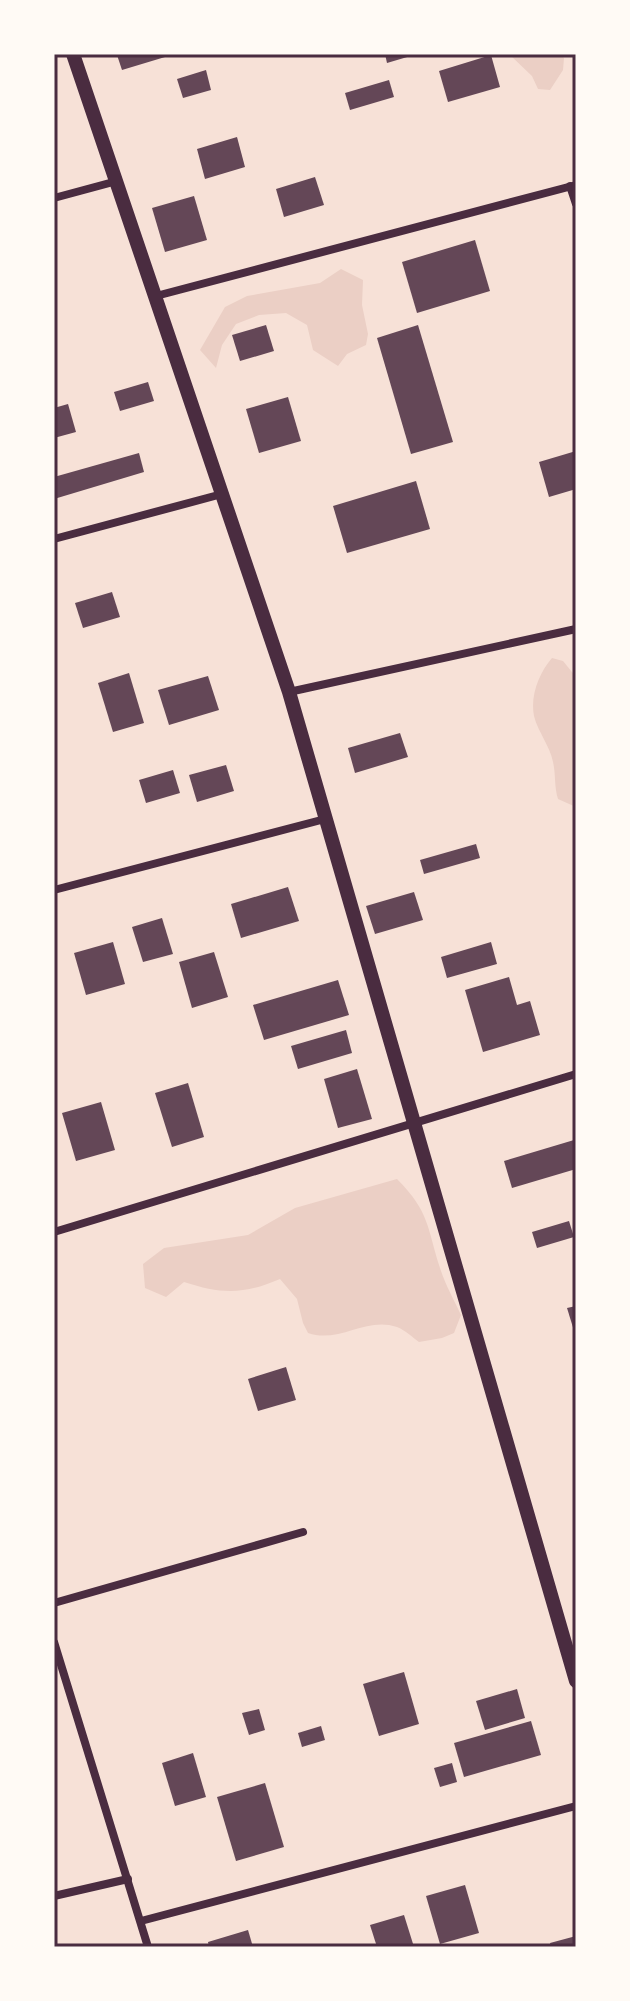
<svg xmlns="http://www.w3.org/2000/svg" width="630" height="2001" viewBox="0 0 630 2001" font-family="Signika,sans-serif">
	<rect width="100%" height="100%" fill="#f7e1d7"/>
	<g fill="#ebcfc5">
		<path d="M509,54H560L564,58L563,70L550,90L538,89L532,76Z"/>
		<path d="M341,269L363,280L362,305L368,334L366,345L347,354L338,366L313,350L307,325L286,313L259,315L236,324L222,345L216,368L200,350L225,307L247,296L320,283Z"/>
		<path d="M552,658L563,661L576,677V807L558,799C554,786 556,775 553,762C550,746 538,732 534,716C530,696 539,673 552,658Z"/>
		<path d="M397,1179C430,1212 427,1228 440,1268C445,1284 454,1300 461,1315L454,1333L442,1338L419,1342C412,1337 405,1330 397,1327C366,1316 339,1344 308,1333L303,1323L297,1299L280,1279C243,1295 221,1294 184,1282L166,1297L145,1288L143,1264L164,1248L248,1235L295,1208Z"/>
	</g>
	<g fill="#644757">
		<path d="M175,54L122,70L117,55L120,54Z"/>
		<path d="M385,54H414V55L387,63Z"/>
		<path d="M491,55L500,87L448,102L439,71Z"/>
		<path d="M206,70L211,90L183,98L177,79Z"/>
		<path d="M389,80L394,97L350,110L345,93Z"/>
		<path d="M237,137L245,167L205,179L197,149Z"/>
		<path d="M315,177L324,205L284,217L276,189Z"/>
		<path d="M194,196L207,240L165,252L152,208Z"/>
		<path d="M475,240L490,291L417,313L402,262Z"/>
		<path d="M266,325L274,351L240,361L232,335Z"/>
		<path d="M418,325L453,442L411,454L377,338Z"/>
		<path d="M148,382L154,401L120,411L114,392Z"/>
		<path d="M288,397L301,441L259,453L246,409Z"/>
		<path d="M68,404L76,432L54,438V408Z"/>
		<path d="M576,451V489L549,497L539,462Z"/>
		<path d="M139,453L144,472L54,499V477Z"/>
		<path d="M416,481L430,529L347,553L333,506Z"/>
		<path d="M112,592L120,617L83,628L75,603Z"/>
		<path d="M129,673L144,723L113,732L98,683Z"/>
		<path d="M208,676L219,710L169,725L158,690Z"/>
		<path d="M400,733L408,757L355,773L348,748Z"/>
		<path d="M226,765L234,791L197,802L189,775Z"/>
		<path d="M173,770L180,793L146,803L139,780Z"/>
		<path d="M476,844L480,858L424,874L420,860Z"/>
		<path d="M288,887L299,921L241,938L231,904Z"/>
		<path d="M414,892L423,920L375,934L366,906Z"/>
		<path d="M162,918L173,954L143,962L132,927Z"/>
		<path d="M113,942L125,984L86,995L74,953Z"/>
		<path d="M491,942L497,964L447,978L441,957Z"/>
		<path d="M214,952L228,997L192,1008L179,962Z"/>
		<path d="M509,977L517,1005L530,1001L540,1035L483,1052L465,990Z"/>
		<path d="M338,980L349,1015L264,1040L253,1005Z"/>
		<path d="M346,1030L352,1053L298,1069L291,1046Z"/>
		<path d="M357,1069L372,1119L338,1128L324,1079Z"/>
		<path d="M188,1083L204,1137L172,1147L155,1093Z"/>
		<path d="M101,1102L115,1150L76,1161L62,1113Z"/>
		<path d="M574,1140L576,1169L512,1188L504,1161Z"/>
		<path d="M569,1221L574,1237L537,1248L532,1232Z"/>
		<path d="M576,1306V1334H575L567,1308Z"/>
		<path d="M286,1367L296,1400L258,1411L248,1379Z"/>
		<path d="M404,1672L419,1724L379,1736L363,1684Z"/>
		<path d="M517,1689L525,1718L485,1730L476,1701Z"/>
		<path d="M259,1709L265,1730L249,1735L242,1713Z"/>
		<path d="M531,1721L541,1755L464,1777L454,1743Z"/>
		<path d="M321,1726L325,1740L302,1747L298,1733Z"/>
		<path d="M193,1753L206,1797L175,1806L162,1763Z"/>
		<path d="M452,1763L457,1782L440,1787L434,1768Z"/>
		<path d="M265,1783L284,1847L236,1861L217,1797Z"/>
		<path d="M465,1885L479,1933L440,1944L426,1896Z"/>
		<path d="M404,1915L414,1947H377L370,1925Z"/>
		<path d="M248,1930L253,1947H209L208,1942Z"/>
		<path d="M576,1936V1947H551L550,1943Z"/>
	</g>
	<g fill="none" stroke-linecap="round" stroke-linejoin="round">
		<g stroke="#4a2c40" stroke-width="8">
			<path d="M570,186L576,204"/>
			<path d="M54,198L117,181"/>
			<path d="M156,296L576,185"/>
			<path d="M54,539L222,494"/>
			<path d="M289,692L576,629"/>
			<path d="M54,890L325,819"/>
			<path d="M54,1232L576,1074"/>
			<path d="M54,1603L303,1532"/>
			<path d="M54,1642L148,1947"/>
			<path d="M54,1896L128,1879"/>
			<path d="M141,1921L576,1806"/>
		</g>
		<path stroke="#4a2c40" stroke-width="14" d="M73,54L289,692L576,1681"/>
	</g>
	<rect width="630" height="2001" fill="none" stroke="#fffaf5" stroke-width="112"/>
	<rect x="56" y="56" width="518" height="1889" fill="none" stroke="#4a2c40" stroke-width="3"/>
</svg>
